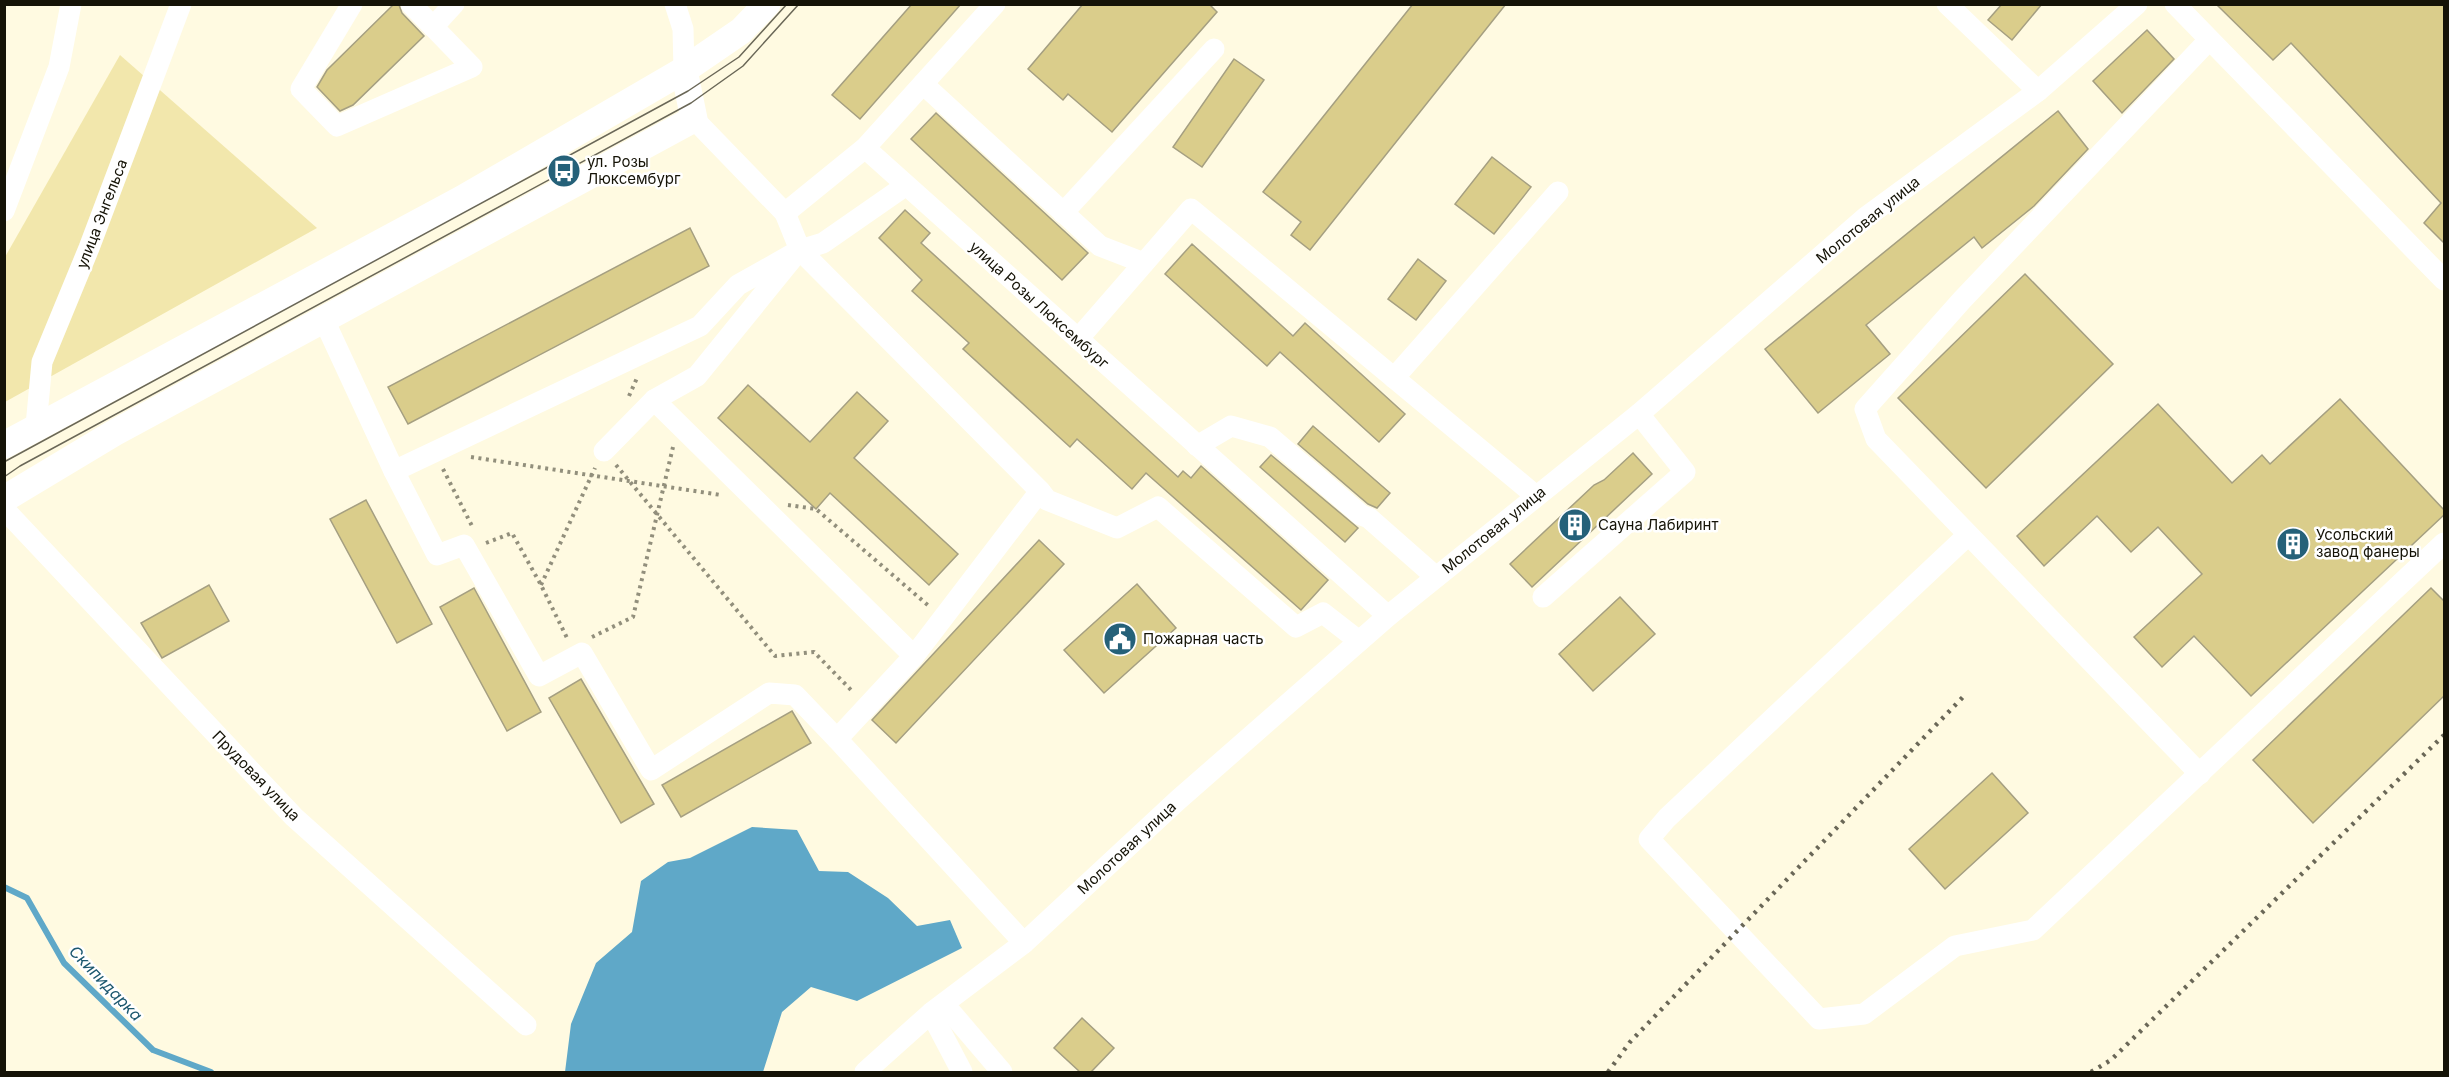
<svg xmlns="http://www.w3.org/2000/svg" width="2449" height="1077" viewBox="0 0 2449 1077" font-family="Inter,sans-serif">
	<rect width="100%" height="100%" fill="#fffae1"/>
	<path fill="#f2e7ac" d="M120,55L317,228L5,402V257Z"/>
	<path fill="#5fa8c8" d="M752,827L797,830L819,871L848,872L888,898L917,926L950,920L962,948L857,1001L811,987L782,1012L763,1072H565L571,1024L596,963L632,932L641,881L668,862L690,858Z"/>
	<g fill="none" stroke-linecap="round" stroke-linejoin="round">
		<path stroke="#5fa8c8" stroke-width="6" d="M4,887L27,898L64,963L153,1050L211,1072"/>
	</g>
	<g fill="#dacd8b" stroke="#a59f81" stroke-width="1.5">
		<path d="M394,4L399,5L402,13L424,36L353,105L340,111L317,87L327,70Z"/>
		<path d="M912,4H961L860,119L832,95Z"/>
		<path d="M1083,4H1209L1217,12L1112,132L1068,94L1063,100L1028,69Z"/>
		<path d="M1413,4H1506L1310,250L1291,235L1301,222L1263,192Z"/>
		<path d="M2002,4H2042L2012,40L1988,20Z"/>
		<path d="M2216,4H2445V244L2424,223L2441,203L2291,43L2273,60Z"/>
		<path d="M2147,30L2174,59L2122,113L2093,81Z"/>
		<path d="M1234,59L1264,80L1202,167L1173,147Z"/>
		<path d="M2058,111L2088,149L2034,206L1982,248L1974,237L1866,325L1890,354L1818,413L1765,349Z"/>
		<path d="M936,113L1088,253L1062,280L911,139Z"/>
		<path d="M1492,157L1531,187L1494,234L1455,204Z"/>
		<path d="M905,210L930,233L921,243L1178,477L1183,471L1191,478L1201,466L1328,580L1301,610L1146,473L1132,489L1077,439L1070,447L963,349L969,343L912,291L922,280L879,238Z"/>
		<path d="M690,228L709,266L408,424L388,387Z"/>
		<path d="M1192,244L1293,336L1305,323L1405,414L1379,442L1280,352L1267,366L1165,274Z"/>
		<path d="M1418,259L1446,281L1416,320L1388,299Z"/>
		<path d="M2025,274L2113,364L1986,488L1898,398Z"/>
		<path d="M748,385L810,442L857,392L888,421L854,458L958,554L929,585L830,493L816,509L718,418Z"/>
		<path d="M2340,399L2445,511V514L2251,696L2194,636L2162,667L2134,637L2202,574L2158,527L2131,552L2097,516L2044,566L2017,536L2158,404L2232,483L2262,455L2270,464Z"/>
		<path d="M1313,426L1390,493L1377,508L1368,504L1298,444Z"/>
		<path d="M1633,453L1652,474L1532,587L1510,564L1594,485L1604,480Z"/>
		<path d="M1271,455L1358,528L1345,542L1260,467Z"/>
		<path d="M366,500L432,624L397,643L330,519Z"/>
		<path d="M1039,540L1064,564L896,743L872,720Z"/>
		<path d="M1137,584L1176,628L1104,693L1064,650Z"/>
		<path d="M209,585L229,621L162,658L141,623Z"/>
		<path d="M474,588L541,712L507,731L440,607Z"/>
		<path d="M2431,588L2445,602V695L2313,823L2253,760Z"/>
		<path d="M1620,597L1655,634L1593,691L1559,654Z"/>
		<path d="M581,679L654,804L621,823L549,698Z"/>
		<path d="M792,711L811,743L681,817L662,785Z"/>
		<path d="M1992,773L2028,813L1945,889L1909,849Z"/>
		<path d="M1082,1018L1114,1048L1091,1072H1080L1054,1048Z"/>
	</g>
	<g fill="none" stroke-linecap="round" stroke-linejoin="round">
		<g stroke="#928f7c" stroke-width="4" stroke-dasharray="3 4.5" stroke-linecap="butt">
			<path d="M629,396L637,378"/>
			<path d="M471,457L721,495"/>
			<path d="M616,465L775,656L814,652L853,692"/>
			<path d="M443,469L472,526"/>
			<path d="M788,505L816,509L930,607"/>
			<path d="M486,543L512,533L541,585L568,640"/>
			<path d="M541,585L595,468"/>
			<path d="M592,637L633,617L673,447"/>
		</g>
		<g stroke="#fff" stroke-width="21">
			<path d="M352,4L301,89L337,126L472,67L411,4"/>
			<path d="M675,4L683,29L684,70"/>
			<path d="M1947,4L2038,91"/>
			<path d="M2175,4L2444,280"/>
			<path d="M433,27L454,4"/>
			<path d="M923,84L1100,246L1144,263"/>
			<path d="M694,119L785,213L865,148L995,4"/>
			<path d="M865,148L1388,616"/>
			<path d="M4,211L59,67L71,4"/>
			<path d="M785,213L800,250L1040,491L914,656L837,739L1024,943"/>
			<path d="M1063,213L1214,49"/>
			<path d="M324,320L394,471L700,326L738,285L800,250L823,243L905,186"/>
			<path d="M1078,339L1191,209L1536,496"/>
			<path d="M1394,378L1558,192"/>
			<path d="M654,400L914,656"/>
			<path d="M36,426L42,362L89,248L181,4"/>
			<path d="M1197,446L1231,426L1270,437L1361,515L1369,518L1436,577"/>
			<path d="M604,451L654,400L697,376L792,259"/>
			<path d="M394,471L437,555L464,545L539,676L582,653L651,770L769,693L795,695L837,739"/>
			<path d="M1040,491L1047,500L1117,528L1158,507L1296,627L1323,613L1359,641"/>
			<path d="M4,509L294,817L526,1025"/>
			<path d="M1968,535L1667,818L1649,839L1819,1019L1864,1014L1955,946L2033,930L2444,543"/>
			<path d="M1543,597L1685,472L1639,414"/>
			<path d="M2200,774L1876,439L1865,409L1962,300L2209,40"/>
			<path d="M944,1004L1002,1072"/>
			<path d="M931,1013L962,1072"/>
			<path d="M865,1072L931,1013L1024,943L1178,800L1388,616L1639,414L1866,217L2038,91L2137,4"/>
		</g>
		<g stroke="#fff" stroke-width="27">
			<path d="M4,445L462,199L684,70L741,31L767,4"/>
			<path d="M4,499L114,433L694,119L684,70"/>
		</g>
		<g stroke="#6a6757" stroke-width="1.5">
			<path d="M4,462L688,91L739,57L787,4"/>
			<path d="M4,477L20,466L691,103L743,66L799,4"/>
		</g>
		<g stroke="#6a6757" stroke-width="4.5" stroke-dasharray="3 6" stroke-linecap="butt">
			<path d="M1608,1072L1630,1042L1963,697"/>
			<path d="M2091,1072L2111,1060L2444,735"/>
		</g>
	</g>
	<defs>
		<symbol id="bus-disc" viewBox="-11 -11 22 22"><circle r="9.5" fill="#256179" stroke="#fff"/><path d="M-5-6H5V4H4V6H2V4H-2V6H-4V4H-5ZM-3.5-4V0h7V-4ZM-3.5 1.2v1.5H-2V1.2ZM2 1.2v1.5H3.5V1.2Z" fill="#fff"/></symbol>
		<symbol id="building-disc" viewBox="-11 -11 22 22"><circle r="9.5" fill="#256179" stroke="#fff"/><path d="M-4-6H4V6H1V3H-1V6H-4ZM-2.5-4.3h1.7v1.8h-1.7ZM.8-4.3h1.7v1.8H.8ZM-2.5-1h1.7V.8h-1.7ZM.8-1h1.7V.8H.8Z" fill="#fff"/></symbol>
		<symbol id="civic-disc" viewBox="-11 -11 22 22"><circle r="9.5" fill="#256179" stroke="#fff"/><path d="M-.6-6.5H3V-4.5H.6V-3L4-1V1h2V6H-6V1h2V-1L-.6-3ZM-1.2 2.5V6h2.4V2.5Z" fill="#fff"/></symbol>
	</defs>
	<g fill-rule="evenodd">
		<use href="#bus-disc" x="545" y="152" width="38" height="38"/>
		<use href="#building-disc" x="1556" y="506" width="38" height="38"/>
		<use href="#building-disc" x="2274" y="525" width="38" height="38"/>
		<use href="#civic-disc" x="1101" y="620" width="38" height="38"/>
	</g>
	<g text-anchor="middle" stroke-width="5" stroke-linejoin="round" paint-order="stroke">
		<g font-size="15" fill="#151307" stroke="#fff" text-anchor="start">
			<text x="587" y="167">ул. Розы<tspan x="587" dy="17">Люксембург</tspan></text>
			<text x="1598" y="530">Сауна Лабиринт</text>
			<text x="2316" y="540">Усольский<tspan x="2316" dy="17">завод фанеры</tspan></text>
			<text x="1143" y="644">Пожарная часть</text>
		</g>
		<g font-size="15" fill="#151307" stroke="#fff">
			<text transform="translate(102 214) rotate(-69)" y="5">улица Энгельса</text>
			<text transform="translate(1868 220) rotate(-39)" y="5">Молотовая улица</text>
			<text transform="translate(1039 305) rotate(42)" y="5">улица Розы Люксембург</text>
			<text transform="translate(1494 530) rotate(-39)" y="5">Молотовая улица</text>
			<text transform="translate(256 776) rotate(46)" y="5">Прудовая улица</text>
			<text transform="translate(1127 848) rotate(-43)" y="5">Молотовая улица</text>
		</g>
		<g font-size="16" font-style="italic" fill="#1d586f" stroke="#fff">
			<text transform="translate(106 983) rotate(46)" y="6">Скипидарка</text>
		</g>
	</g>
	<rect width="2449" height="1077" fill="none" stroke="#151307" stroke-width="12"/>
</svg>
